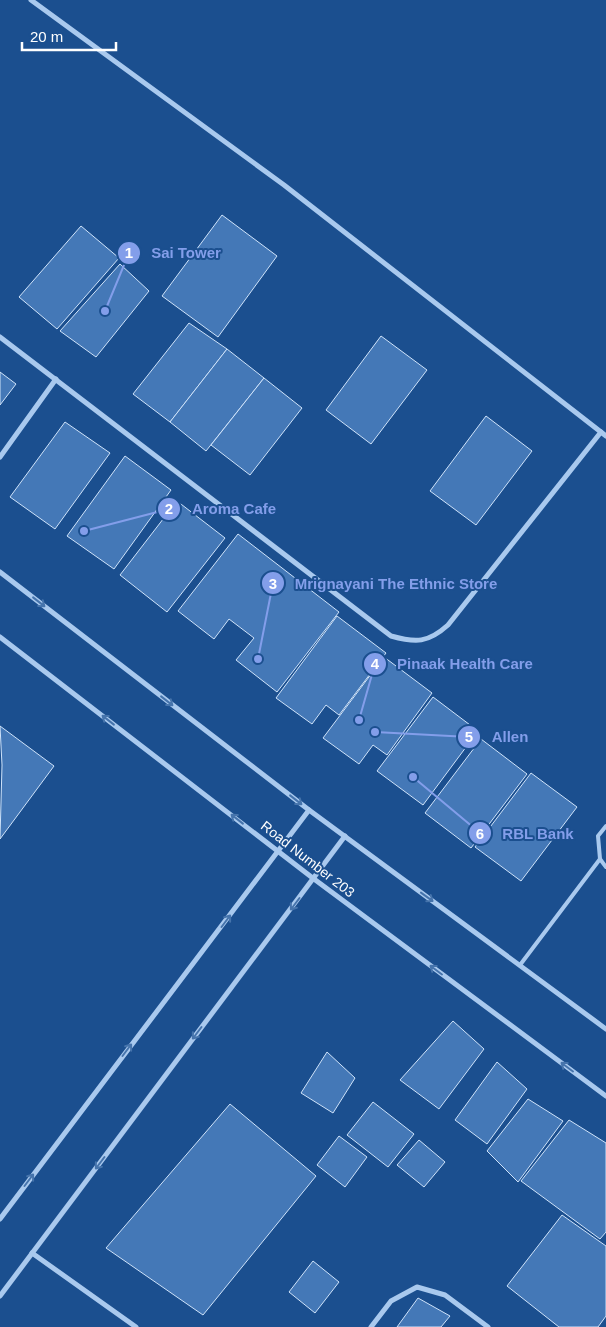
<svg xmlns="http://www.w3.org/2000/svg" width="606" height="1327" viewBox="0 0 606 1327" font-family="Arial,sans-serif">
	<rect width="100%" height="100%" fill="#1b4f8f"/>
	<g fill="#4478b7" stroke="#cfe3fa">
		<path d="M222,215L277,256L218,337L162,296Z"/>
		<path d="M81,226L119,258L57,329L19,297Z"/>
		<path d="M120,264L149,291L96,357L60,331Z"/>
		<path d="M189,323L227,349L170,422L133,394Z"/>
		<path d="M381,336L427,370L371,444L326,410Z"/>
		<path d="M227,349L264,378L206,451L170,422Z"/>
		<path d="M0,372L16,384L0,405Z"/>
		<path d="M264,378L302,408L250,475L211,445Z"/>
		<path d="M486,416L532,451L476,525L430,491Z"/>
		<path d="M65,422L110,453L55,529L10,497Z"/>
		<path d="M125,456L171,490L114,569L67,536Z"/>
		<path d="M177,501L225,538L167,612L120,575Z"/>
		<path d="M238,534L339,612L277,692L236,660L254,638L229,619L214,639L178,611Z"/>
		<path d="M337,616L386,653L339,715L326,705L312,724L276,698Z"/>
		<path d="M384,657L432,693L387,755L373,745L359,764L323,738Z"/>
		<path d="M433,697L478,731L423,805L377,771Z"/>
		<path d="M0,726L54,766L0,839L2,765Z"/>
		<path d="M481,739L527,774L471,848L425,813Z"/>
		<path d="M531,773L577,807L521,881L475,847Z"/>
		<path d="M453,1021L484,1049L439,1109L400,1080Z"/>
		<path d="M327,1052L355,1078L333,1113L301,1093Z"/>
		<path d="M497,1062L527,1089L487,1144L455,1120Z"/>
		<path d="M528,1099L563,1121L518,1182L487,1151Z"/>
		<path d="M373,1102L414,1134L388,1167L347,1135Z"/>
		<path d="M230,1104L316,1176L203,1315L106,1248Z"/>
		<path d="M569,1120L606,1143V1232L600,1239L521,1181Z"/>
		<path d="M339,1136L367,1157L345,1187L317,1165Z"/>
		<path d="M419,1140L445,1162L424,1187L397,1165Z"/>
		<path d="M562,1215L606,1246V1316L598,1327H559L507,1286Z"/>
		<path d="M313,1261L339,1282L315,1313L289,1292Z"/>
		<path d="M418,1298L450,1316L441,1327H397Z"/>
	</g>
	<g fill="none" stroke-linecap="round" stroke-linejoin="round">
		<g stroke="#a9c9ee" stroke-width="4">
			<path d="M606,826L598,836L600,859L606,867"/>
			<path d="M520,965L600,859"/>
		</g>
		<g stroke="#a9c9ee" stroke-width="5">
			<path d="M31,0L284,185L606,436"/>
			<path d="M0,337L391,636C416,643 428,643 448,625L601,432"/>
			<path d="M0,457L56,379"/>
			<path d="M0,572L309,810L606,1029"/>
			<path d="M0,637L314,879L606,1096"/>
			<path d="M0,1219L309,810"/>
			<path d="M32,1253L136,1327"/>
			<path d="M0,1296L345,836"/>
			<path d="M371,1327L391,1301L417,1287L445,1295L488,1327"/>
		</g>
	</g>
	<defs><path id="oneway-shaft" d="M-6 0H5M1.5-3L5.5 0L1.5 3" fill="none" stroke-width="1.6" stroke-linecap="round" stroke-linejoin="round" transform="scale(1.25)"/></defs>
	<g stroke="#4674ac">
		<use href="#oneway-shaft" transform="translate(39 602) rotate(38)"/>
		<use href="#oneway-shaft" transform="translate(167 701) rotate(38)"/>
		<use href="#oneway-shaft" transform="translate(108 720) rotate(-142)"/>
		<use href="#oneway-shaft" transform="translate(296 800) rotate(38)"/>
		<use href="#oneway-shaft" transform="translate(237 819) rotate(-142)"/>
		<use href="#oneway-shaft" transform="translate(427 897) rotate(36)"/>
		<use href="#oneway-shaft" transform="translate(295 904) rotate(127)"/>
		<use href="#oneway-shaft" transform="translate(226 921) rotate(-53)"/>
		<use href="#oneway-shaft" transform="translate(436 970) rotate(-143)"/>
		<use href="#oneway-shaft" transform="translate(197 1033) rotate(127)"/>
		<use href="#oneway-shaft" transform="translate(127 1050) rotate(-53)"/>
		<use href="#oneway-shaft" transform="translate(567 1067) rotate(-143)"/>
		<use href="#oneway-shaft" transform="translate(100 1163) rotate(127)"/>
		<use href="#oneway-shaft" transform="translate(29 1180) rotate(-53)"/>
	</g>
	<g text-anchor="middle" stroke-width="4" stroke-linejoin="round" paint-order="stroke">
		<g font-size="14" fill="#fff" stroke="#1b4f8f">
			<text transform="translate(308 859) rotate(38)" y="5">Road Number 203</text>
		</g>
	</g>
	<path fill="none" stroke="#839eea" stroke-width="2" d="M105 311L129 253M84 531L169 509M258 659L273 583M359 720L375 664M375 732L469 737M413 777L480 833"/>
	<g fill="#839eea" stroke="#1b4f8f" stroke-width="2">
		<circle cx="105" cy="311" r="5"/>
		<circle cx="84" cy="531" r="5"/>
		<circle cx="258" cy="659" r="5"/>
		<circle cx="359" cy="720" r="5"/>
		<circle cx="375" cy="732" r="5"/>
		<circle cx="413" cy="777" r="5"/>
		<circle cx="129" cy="253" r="12"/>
		<circle cx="169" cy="509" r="12"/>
		<circle cx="273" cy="583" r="12"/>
		<circle cx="375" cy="664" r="12"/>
		<circle cx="469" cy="737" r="12"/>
		<circle cx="480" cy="833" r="12"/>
	</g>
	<g font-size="15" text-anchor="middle" font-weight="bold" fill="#fff">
		<text x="129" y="258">1</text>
		<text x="169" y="514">2</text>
		<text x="273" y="589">3</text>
		<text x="375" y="669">4</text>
		<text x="469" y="742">5</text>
		<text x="480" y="839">6</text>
	</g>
	<g font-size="15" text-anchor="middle" font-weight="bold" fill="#839eea" stroke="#1b4f8f" stroke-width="4" stroke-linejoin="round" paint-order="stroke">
		<text x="186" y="258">Sai Tower</text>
		<text x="234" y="514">Aroma Cafe</text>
		<text x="396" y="589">Mrignayani The Ethnic Store</text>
		<text x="465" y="669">Pinaak Health Care</text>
		<text x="510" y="742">Allen</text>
		<text x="538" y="839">RBL Bank</text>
	</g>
	<path d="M22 42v8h94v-8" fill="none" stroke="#ffffff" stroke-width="2.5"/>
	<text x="30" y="42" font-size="15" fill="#ffffff" stroke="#1b4f8f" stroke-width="4" paint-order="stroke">20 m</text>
</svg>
